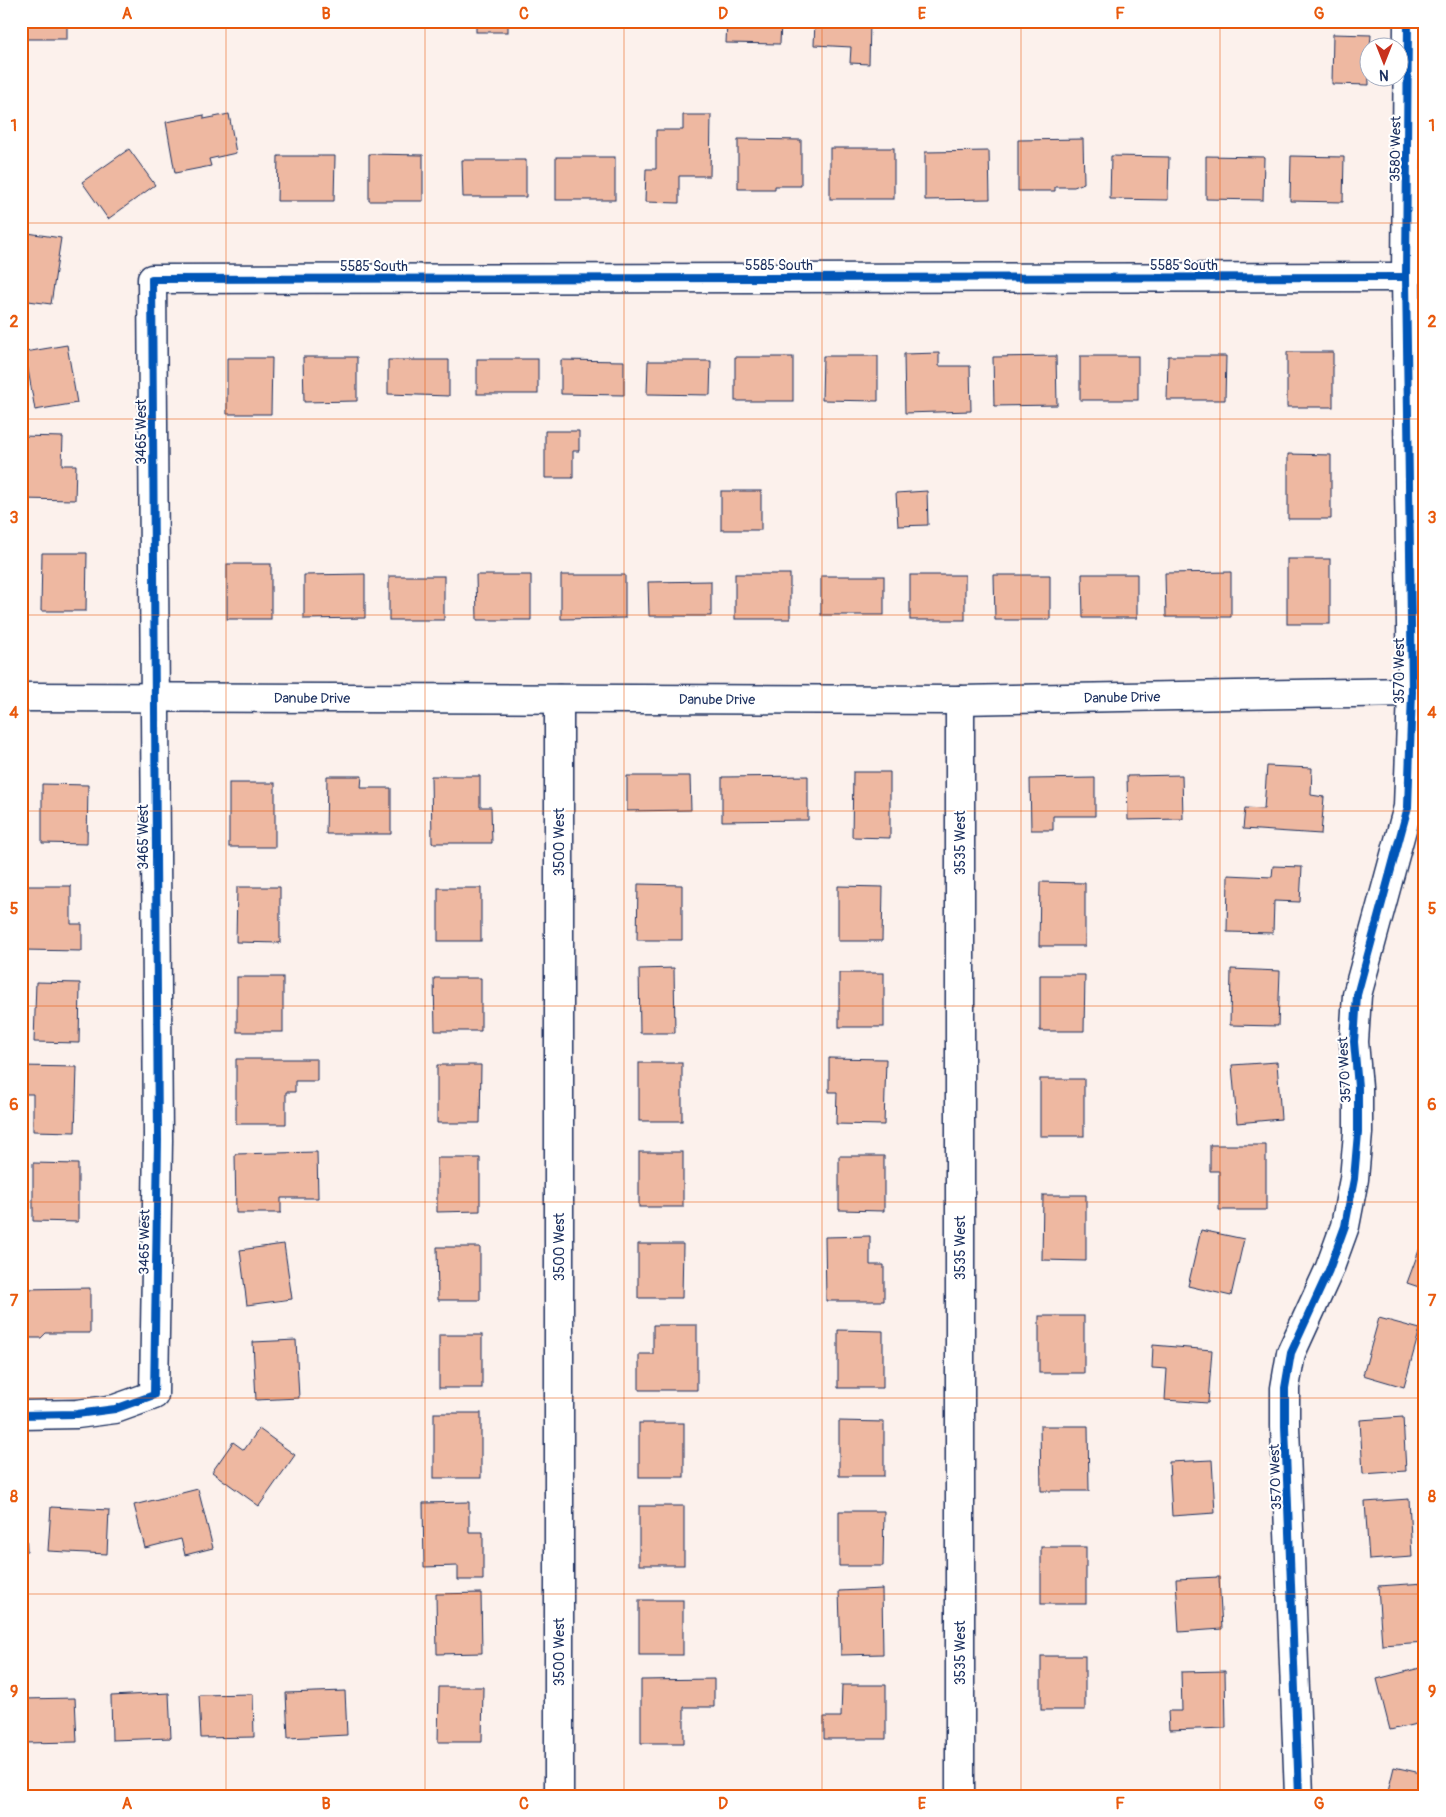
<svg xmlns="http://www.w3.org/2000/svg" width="1446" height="1817" viewBox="0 0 1446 1817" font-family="Pangolin,sans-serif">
	<rect width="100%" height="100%" fill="#fcf1ec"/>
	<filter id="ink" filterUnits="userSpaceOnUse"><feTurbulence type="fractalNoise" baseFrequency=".02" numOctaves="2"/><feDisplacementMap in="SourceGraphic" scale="10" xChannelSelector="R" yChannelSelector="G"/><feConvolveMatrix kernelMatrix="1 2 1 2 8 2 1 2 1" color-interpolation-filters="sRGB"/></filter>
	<g filter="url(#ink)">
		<g fill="#eeb8a1" stroke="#1b2f5e">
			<rect x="21" y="21" width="46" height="18"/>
			<rect x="476" y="21" width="32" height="11"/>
			<path d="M727,21H781L780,44L726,43Z"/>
			<path d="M815,21H870L869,64L850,63L851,47L814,45Z"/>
			<path d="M930,21H964L963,24Z"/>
			<path d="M1333,34L1371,35L1370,48H1368L1369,85L1332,84Z"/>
			<path d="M229,114L236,153L209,159L211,166L175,173L166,122L204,115V119Z"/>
			<path d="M683,115H711L710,176H679V203L645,202L646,169H656V130H683Z"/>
			<path d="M738,139L801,140V186H775V189H738Z"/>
			<path d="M1083,139L1084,183L1074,187H1055V191H1018V140Z"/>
			<rect x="830" y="148" width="64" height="51"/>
			<path d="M129,149L155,185L108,219L82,182Z"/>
			<path d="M989,151L990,199L925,200V152Z"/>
			<path d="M369,154L423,155V201H369Z"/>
			<path d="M278,156H335L334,201H277Z"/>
			<path d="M1111,156L1169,157L1168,200L1110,199Z"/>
			<path d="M1206,156L1264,157L1263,200L1206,199Z"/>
			<path d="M1291,156L1344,157L1343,202L1290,201Z"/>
			<rect x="556" y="157" width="59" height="43"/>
			<path d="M462,160H526V197H463Z"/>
			<path d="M21,232L61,238L51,304L21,300Z"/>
			<path d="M67,345L77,403L35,410L25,352Z"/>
			<rect x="1287" y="352" width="46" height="55"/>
			<path d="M939,353V366H970L971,411L905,413L904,354Z"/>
			<path d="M823,356H878V401L822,400Z"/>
			<path d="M1056,356L1057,405L994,406L993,357Z"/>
			<rect x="1080" y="356" width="58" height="44"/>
			<path d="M1168,356H1226L1225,400H1167Z"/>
			<path d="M303,357H357V401L304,402Z"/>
			<rect x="735" y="357" width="58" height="44"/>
			<path d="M227,358H272L271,414H227Z"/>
			<rect x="477" y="359" width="61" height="35"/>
			<path d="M388,360H449V396L388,394Z"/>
			<path d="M561,360L624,361V395L561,394Z"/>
			<path d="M648,361H711L710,395L647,394Z"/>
			<path d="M545,431H579V451H573V478H545Z"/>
			<path d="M21,436L63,437L62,465H76L75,500L21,499Z"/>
			<path d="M1288,454L1331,455V519H1288Z"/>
			<rect x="721" y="491" width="40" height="39"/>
			<path d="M927,491L928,525L898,526L896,493Z"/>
			<path d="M42,553H87L86,611H41Z"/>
			<rect x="1287" y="559" width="43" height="65"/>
			<rect x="227" y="564" width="44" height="55"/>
			<path d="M1231,572V617H1166L1165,573Z"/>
			<path d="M365,574V618L304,619V575Z"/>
			<rect x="735" y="574" width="55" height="45"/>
			<path d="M1082,574H1137V618H1083Z"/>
			<path d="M476,575H531V620H477Z"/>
			<path d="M561,575H625V618L561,619Z"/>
			<rect x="910" y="575" width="55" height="45"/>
			<path d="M994,575H1050V620H995Z"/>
			<rect x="389" y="576" width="55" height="44"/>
			<rect x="821" y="576" width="63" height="39"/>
			<path d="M711,581V616H649L648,582Z"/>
			<path d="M1267,766L1312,768L1311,795L1324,797L1321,834L1243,829L1245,808L1264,809Z"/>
			<path d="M853,772H890V838L852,837Z"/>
			<path d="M1182,775L1183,819L1128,820L1127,776Z"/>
			<path d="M327,776H362L361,788H391V834H326Z"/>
			<path d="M431,776H480V807H491L492,843H432Z"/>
			<path d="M627,776H690L691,810L627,811Z"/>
			<path d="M808,776V820L722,821V777Z"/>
			<path d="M1095,778V816H1053V830H1031L1030,779Z"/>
			<rect x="229" y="783" width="46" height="64"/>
			<path d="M42,784L88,785L87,844L42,843Z"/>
			<path d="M1273,866L1302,867L1300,902L1274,901L1273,933L1227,932L1228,875L1272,877Z"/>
			<path d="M1040,882L1085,883V946H1039Z"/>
			<path d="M638,884L682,885V940H637Z"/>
			<path d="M23,886H71V924H82V951L22,950Z"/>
			<path d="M838,886L883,887L882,941H838Z"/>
			<path d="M237,887H280V943L236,942Z"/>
			<rect x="438" y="888" width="43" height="53"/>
			<path d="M674,968L675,1033H640L639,969Z"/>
			<path d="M1231,969L1280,971L1278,1026L1230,1025Z"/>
			<rect x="839" y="973" width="45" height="54"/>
			<path d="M1040,975H1085L1084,1031H1040Z"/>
			<rect x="237" y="977" width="46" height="55"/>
			<path d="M434,978H481V1031H435Z"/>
			<path d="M36,982L80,983L79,1043L34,1042Z"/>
			<path d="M829,1058L886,1059L884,1125L836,1124L837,1092H829Z"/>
			<path d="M236,1059H317V1081H295V1092H286V1124H236Z"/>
			<path d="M1277,1062L1281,1119L1237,1123L1232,1065Z"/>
			<rect x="639" y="1063" width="43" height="58"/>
			<path d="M437,1065H481L480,1123H437Z"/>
			<path d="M21,1066L77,1067L75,1132L33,1131V1094H21Z"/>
			<rect x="1040" y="1079" width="44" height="57"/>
			<path d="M1210,1145H1266V1210H1219V1171H1210Z"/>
			<path d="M317,1152L318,1198H281V1213H236L235,1154Z"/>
			<rect x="639" y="1152" width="44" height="55"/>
			<path d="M839,1156H884V1211L839,1210Z"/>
			<path d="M437,1158H480V1211L437,1212Z"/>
			<path d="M33,1163L78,1164V1222L33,1221Z"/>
			<path d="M1043,1195H1086V1261L1042,1260Z"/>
			<path d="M1201,1230L1244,1239L1231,1296L1188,1286Z"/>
			<path d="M1425,1234V1289L1407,1283Z"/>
			<path d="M870,1236V1265H884V1301H826L825,1237Z"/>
			<path d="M284,1244L292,1299L247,1305L240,1250Z"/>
			<path d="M638,1244H683L682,1298H638Z"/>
			<path d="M437,1247H480V1300H438Z"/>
			<path d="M90,1288V1333H46L41,1338H24L23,1289Z"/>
			<rect x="1039" y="1316" width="45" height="57"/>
			<path d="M1379,1318L1420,1329L1404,1387L1363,1375Z"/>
			<path d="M653,1325H697V1390H639V1354H653Z"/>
			<path d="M838,1330L883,1331V1388H838Z"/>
			<rect x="439" y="1335" width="43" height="53"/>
			<path d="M296,1340L299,1398L256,1400L253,1342Z"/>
			<path d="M1153,1345L1212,1350L1208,1403L1165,1400L1167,1369L1152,1368Z"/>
			<rect x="434" y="1413" width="47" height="65"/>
			<path d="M1403,1417L1406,1471L1363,1474L1360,1420Z"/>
			<path d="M839,1421L884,1422V1476H839Z"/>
			<rect x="639" y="1423" width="45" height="54"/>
			<path d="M1040,1426H1088L1089,1491H1041Z"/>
			<path d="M259,1429L295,1455L259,1506L212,1472L233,1442L244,1450Z"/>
			<path d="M1212,1460L1215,1513L1172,1516L1169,1462Z"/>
			<path d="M198,1489L213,1548L185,1555L181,1539L145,1548L134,1505Z"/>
			<path d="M1409,1499L1412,1557L1369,1560L1365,1502Z"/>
			<path d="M469,1502V1532H483V1580H458V1566L424,1567L423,1503Z"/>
			<rect x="639" y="1506" width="45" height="59"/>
			<path d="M21,1507H25L27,1551H21Z"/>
			<path d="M51,1507L109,1510L107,1554L48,1551Z"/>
			<path d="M839,1511H884L883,1566H839Z"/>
			<rect x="1041" y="1547" width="45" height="57"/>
			<path d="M1219,1577L1222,1629L1179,1632L1176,1579Z"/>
			<path d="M1425,1583V1642L1382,1645L1378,1586Z"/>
			<path d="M882,1589L883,1654L841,1655L839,1591Z"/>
			<path d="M481,1593L482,1653L437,1654L436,1594Z"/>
			<rect x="639" y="1600" width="44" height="55"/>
			<rect x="1041" y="1656" width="44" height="54"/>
			<path d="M1420,1668L1425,1687V1722L1390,1730L1377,1679Z"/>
			<path d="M1225,1671L1226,1728L1169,1730L1168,1711H1182L1181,1672Z"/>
			<path d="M714,1679V1707H684V1743H641V1680Z"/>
			<path d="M842,1685H886V1739H824V1717H841Z"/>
			<path d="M439,1687H483L482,1742H438Z"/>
			<path d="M345,1691L347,1735L288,1738L286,1693Z"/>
			<path d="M169,1693L171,1738L112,1740L111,1696Z"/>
			<path d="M253,1694L254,1737L201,1738L199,1695Z"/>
			<path d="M75,1698L77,1742L24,1743L22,1699Z"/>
			<path d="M1394,1767L1425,1774V1796H1387Z"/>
		</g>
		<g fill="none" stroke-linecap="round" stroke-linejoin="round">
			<defs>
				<g id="minor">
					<path id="s1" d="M21,697L960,700L1412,692"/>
					<path d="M559,699V1796"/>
					<path d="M960,700V1796"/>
					<path d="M21,1415L77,1414L115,1409L154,1395L158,1140L152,279L1406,277"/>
					<path d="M1299,1796L1285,1426V1388L1291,1353L1329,1270L1345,1226L1354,1179L1358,1133V1087L1354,1042L1357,995L1408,807L1412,692L1406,277L1408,21"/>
				</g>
			</defs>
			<use href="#minor" stroke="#1b2f5e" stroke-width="31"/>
			<use href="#minor" stroke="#fff" stroke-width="28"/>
			<defs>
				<g id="cycleway">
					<path d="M21,1415L77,1414L115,1409L154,1395L158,1140L152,279L1406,277"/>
					<path d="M1299,1796L1285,1426V1388L1291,1353L1329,1270L1345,1226L1354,1179L1358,1133V1087L1354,1042L1357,995L1408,807L1412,692L1406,277L1408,21"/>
				</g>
			</defs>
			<use href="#cycleway" stroke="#fff" stroke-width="11"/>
			<use href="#cycleway" stroke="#0057b8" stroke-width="8"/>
		</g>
	</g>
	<path fill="none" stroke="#e8590c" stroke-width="1" stroke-opacity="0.55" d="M226,21V1796M425,21V1796M624,21V1796M822,21V1796M1021,21V1796M1220,21V1796M21,223H1425M21,419H1425M21,615H1425M21,811H1425M21,1006H1425M21,1202H1425M21,1398H1425M21,1594H1425"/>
	<g text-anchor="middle" stroke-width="4" stroke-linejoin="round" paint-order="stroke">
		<g font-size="14" fill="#1b2f5e" stroke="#fff">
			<text transform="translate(1395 149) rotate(-89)" y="5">3580 West</text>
			<text x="779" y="270">5585 South</text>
			<text x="1184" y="270">5585 South</text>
			<text x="374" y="271">5585 South</text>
			<text transform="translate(141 432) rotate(-90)" y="5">3465 West</text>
			<text transform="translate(1399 671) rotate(-90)" y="5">3570 West</text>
			<text dy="5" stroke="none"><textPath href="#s1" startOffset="291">Danube Drive</textPath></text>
			<text dy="5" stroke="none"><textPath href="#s1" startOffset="1101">Danube Drive</textPath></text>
			<text dy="5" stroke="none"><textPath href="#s1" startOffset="696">Danube Drive</textPath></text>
			<text transform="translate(143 837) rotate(-90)" y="5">3465 West</text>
			<text transform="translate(559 842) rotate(-90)" y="5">3500 West</text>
			<text transform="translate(960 843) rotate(-90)" y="5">3535 West</text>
			<text transform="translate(1344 1070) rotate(-93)" y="5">3570 West</text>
			<text transform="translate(144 1242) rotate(-89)" y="5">3465 West</text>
			<text transform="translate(559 1247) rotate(-90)" y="5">3500 West</text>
			<text transform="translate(960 1248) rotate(-90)" y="5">3535 West</text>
			<text transform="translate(1275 1477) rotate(-92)" y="5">3570 West</text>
			<text transform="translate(559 1652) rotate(-90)" y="5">3500 West</text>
			<text transform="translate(960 1653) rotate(-90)" y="5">3535 West</text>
		</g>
	</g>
	<rect width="1446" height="1817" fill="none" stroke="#fff" stroke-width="55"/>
	<g transform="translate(1384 62) rotate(180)"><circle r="24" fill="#ffffff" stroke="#a4acbf"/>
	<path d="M0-4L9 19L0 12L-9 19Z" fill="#c8321e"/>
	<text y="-8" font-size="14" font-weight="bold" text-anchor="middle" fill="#1b2f5e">N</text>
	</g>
	<rect x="28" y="28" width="1390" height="1762" fill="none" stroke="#e8590c" stroke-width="2"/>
	<g font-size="16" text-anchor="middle" font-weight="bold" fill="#e8590c">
		<text x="127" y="19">A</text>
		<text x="326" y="19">B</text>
		<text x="524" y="19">C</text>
		<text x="723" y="19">D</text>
		<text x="922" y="19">E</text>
		<text x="1120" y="19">F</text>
		<text x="1319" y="19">G</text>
		<text x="14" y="131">1</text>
		<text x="1432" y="131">1</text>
		<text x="14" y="327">2</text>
		<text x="1432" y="327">2</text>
		<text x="14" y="523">3</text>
		<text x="1432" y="523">3</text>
		<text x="14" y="718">4</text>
		<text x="1432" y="718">4</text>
		<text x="14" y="914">5</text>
		<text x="1432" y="914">5</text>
		<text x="14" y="1110">6</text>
		<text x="1432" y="1110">6</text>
		<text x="14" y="1306">7</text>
		<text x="1432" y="1306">7</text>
		<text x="14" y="1502">8</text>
		<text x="1432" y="1502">8</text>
		<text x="14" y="1697">9</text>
		<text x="1432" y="1697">9</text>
		<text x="127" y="1809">A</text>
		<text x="326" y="1809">B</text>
		<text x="524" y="1809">C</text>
		<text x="723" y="1809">D</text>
		<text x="922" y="1809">E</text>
		<text x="1120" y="1809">F</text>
		<text x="1319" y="1809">G</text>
	</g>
</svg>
